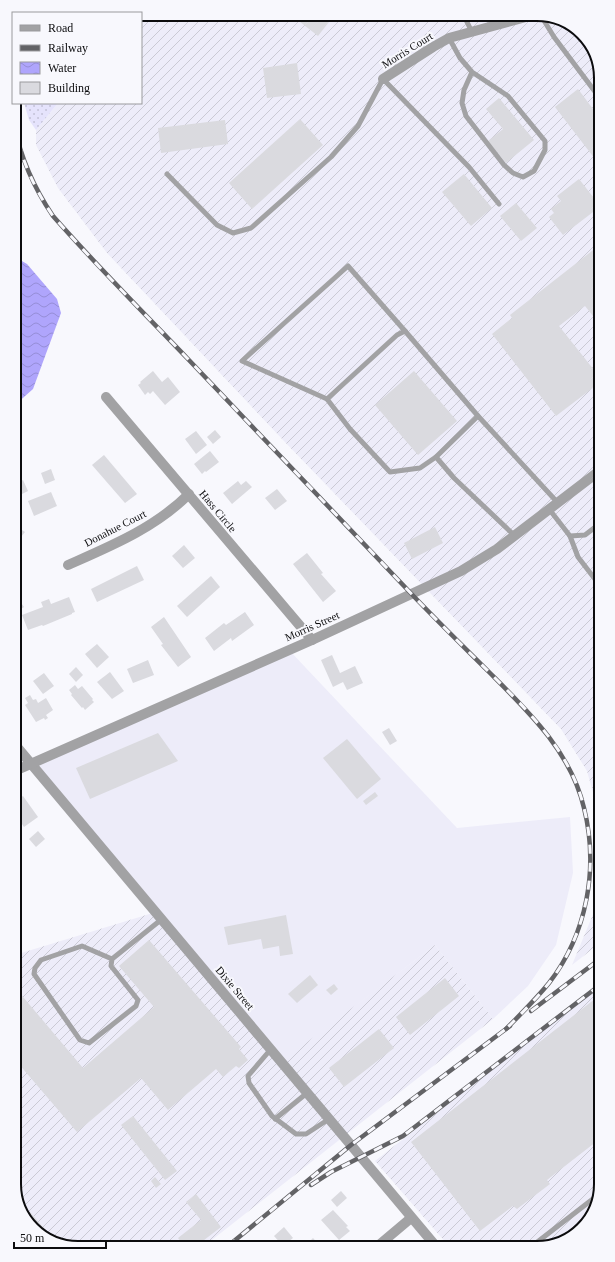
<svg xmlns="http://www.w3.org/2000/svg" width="615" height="1262" viewBox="0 0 615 1262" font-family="Georgia,serif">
	<defs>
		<pattern id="industrial-furrows" width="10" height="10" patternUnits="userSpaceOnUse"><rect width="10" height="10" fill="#edecf9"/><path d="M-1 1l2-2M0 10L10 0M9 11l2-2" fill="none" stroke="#cac9d4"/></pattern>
		<pattern id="grass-dots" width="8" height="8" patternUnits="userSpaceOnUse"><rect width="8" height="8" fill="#e5e3fc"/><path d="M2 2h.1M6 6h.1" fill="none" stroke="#c3c2d7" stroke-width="1.8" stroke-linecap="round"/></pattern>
		<pattern id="water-waves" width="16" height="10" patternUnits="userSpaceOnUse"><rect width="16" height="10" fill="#afa5fc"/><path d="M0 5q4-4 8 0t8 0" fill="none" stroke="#958dd7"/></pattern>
	</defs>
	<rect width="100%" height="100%" fill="#f8f8fd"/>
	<path fill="#edecf9" d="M289,650L457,828L570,817L573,873L556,945L528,986L493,1019L435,945L281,1063L32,764Z"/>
	<g fill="url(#industrial-furrows)">
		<path d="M141,14H541L576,27L596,54L599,824V814L587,771L561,729L283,440L107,253L58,188L36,145V130L58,103H141Z"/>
		<path d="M600,883V943L572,965L596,907Z"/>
		<path d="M156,912L281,1062L435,945L493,1019L203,1247L74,1248L42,1237L19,1208L18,954Z"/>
		<path d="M600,986L601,1184L590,1220L561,1243L447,1244L375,1161Z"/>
	</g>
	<path fill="url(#grass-dots)" d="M24,103H58L36,130L29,120Z"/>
	<path fill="url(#water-waves)" d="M15,257L27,264L57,299L61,313L33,389L15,405Z"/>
	<g fill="#dadadf">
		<path d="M290,14H327L332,18L318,36Z"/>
		<path d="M297,63L301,94L267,98L263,68Z"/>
		<path d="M578,89L596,113L597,158L595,159L555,107Z"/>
		<path d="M499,98L534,140L506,163L488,141L503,129L486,109Z"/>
		<path d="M300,119L323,145L252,209L229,183Z"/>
		<path d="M225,120L228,144L161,153L158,128Z"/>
		<path d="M464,174L492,208L471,226L442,192Z"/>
		<path d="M579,179L597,202V209L563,235L549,217L554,213L551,209L561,201L557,196Z"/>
		<path d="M516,203L537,228L521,241L500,216Z"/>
		<path d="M597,247V321L585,306L559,326L598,375V384L556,416L492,334L512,318L510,315Z"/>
		<path d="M153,371L162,382L168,377L180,392L165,405L153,391L150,394L148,392L145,395L138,385L141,383L140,382Z"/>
		<path d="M414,371L457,421L418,455L375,405Z"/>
		<path d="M215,430L221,437L213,444L207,437Z"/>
		<path d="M196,431L207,445L196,454L185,439Z"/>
		<path d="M210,451L219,462L206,472L205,471L202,474L194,464Z"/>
		<path d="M104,455L137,494L125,503L92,465Z"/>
		<path d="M51,469L55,480L45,484L41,473Z"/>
		<path d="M23,480L28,491L18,496L16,491V483Z"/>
		<path d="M238,481L241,485L246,481L252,487L232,504L223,493Z"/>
		<path d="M277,489L287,501L275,510L265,498Z"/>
		<path d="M51,492L57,506L34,516L28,501Z"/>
		<path d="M16,526L25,532L16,543Z"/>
		<path d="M435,527L443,543L412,559L404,543Z"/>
		<path d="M184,545L195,558L183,568L172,556Z"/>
		<path d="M307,553L323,573L321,574L336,591L323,602L293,564Z"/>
		<path d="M137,566L144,580L97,602L91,589Z"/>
		<path d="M211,576L220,587L187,617L177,606Z"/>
		<path d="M16,596L24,607L16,612Z"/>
		<path d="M69,597L75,612L72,613V614L43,626L42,625L28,630L22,615L43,607L41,602L49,599L51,604Z"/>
		<path d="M245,612L254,625L232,641L231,638L214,651L205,638L224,623L226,625Z"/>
		<path d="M164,617L191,657L178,667L161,645L163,644L151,627Z"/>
		<path d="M97,644L109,657L97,668L85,654Z"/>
		<path d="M332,655L340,673L355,666L363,683L347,690L343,682L333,687L321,660Z"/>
		<path d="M148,660L154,675L133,683L127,669Z"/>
		<path d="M76,667L83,675L76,682L69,674Z"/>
		<path d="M110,672L124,691L112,699L97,682Z"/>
		<path d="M44,673L54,686L43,694L33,681Z"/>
		<path d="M75,685L78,689L82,686L93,699L92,700L94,702L85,710L83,707L82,708L71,695L72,694L69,690Z"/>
		<path d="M30,695L33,700L36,699L38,703L46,698L53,710L46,715L48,718L45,720L44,718L36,722L25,705L28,703L25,698Z"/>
		<path d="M389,728L397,741L390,745L382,732Z"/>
		<path d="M158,733L178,761L90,799L76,768Z"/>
		<path d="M347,739L381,779L357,799L323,758Z"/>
		<path d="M375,792L378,796L366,805L363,801Z"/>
		<path d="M23,796L38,817L24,827L17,817V800Z"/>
		<path d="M38,831L45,839L36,847L29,839Z"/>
		<path d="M286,915L293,954L280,956L279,946L263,949L261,939L228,945L224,927Z"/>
		<path d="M149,940L241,1047L239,1049L248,1060L239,1068L236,1066L223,1077L216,1069L168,1110L141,1078L77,1132L18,1063V991L83,1068L154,1007L119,966Z"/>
		<path d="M310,975L318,985L297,1003L288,994Z"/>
		<path d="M445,978L459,996L410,1035L396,1017Z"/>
		<path d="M334,984L338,989L331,995L326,990Z"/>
		<path d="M600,995L601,1138L547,1180L550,1184L517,1209L513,1206L480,1231L411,1142Z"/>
		<path d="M379,1029L394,1048L344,1087L329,1068Z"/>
		<path d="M133,1116L177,1171L165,1180L121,1125Z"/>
		<path d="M155,1177L161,1184L156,1188L151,1181Z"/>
		<path d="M341,1191L347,1198L337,1207L331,1200Z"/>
		<path d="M196,1194L221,1227L195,1247H185L178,1238L201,1220L186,1202Z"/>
		<path d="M333,1210L348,1226L346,1227L350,1231L339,1240L321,1220Z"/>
		<path d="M30,1212L55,1241L42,1237L25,1216Z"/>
		<path d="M284,1227L293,1238L283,1246L274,1236Z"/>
		<path d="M313,1238L320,1246H305Z"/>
	</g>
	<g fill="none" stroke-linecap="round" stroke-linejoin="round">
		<g stroke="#a2a2a4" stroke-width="5">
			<path d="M463,14L472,32"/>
			<path d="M540,14L554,37L596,93"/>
			<path d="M449,38L460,58L472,72L508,96L545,141V150L534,171L523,177L513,173L504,165L466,116L462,103L464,90L472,72"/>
			<path d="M167,174L217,225L233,233L251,228L331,157L358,126L383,79L469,167L499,204"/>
			<path d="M327,399L242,361L348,266L405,331"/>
			<path d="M436,457L420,468L390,472L350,429L327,399L397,335L405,331L478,416"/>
			<path d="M549,509L570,536L585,535L598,525"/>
			<path d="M515,536L454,478L436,457L478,416L558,503"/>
			<path d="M570,536L578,557L598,583"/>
			<path d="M112,959L82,946L41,960L35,968L34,974L80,1040L89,1043L136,1006L138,1000L111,966L112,959L162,919"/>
			<path d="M271,1049L248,1076L249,1083L272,1116L296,1134H306L329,1119"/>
			<path d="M275,1119L307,1093"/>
			<path d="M536,1243L598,1195"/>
		</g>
		<g stroke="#a2a2a4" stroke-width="10">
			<path d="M383,79L433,47L449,38L537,14"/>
			<path d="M106,397L312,640"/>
			<path d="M68,565C111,546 155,528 189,494"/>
			<path d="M17,747L434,1244"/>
			<path d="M17,770L312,640L461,571L497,549L598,472"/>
			<path d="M379,1245L411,1218"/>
		</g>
		<defs>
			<g id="rail">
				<path d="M14,125C21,159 34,188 53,216C96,265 142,311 187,358C259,434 332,510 404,586C432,616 461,644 489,672C529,712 571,752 584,808C599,868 587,934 549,983C536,999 521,1014 506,1029"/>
				<path d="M531,1011L600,959"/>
				<path d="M311,1185L331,1172L403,1136L600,985"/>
				<path d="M228,1246L351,1145L510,1026"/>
			</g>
		</defs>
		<use href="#rail" stroke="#636366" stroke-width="4.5"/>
		<use href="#rail" stroke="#f8f8fd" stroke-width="3" stroke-dasharray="9" stroke-linecap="butt"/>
	</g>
	<g text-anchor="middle" stroke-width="4" stroke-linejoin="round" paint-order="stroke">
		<g font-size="11" fill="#0c0c0e" stroke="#f8f8fd">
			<text transform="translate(407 50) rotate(-32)" y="4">Morris Court</text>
			<text transform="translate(218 511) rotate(50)" y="4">Hass Circle</text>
			<text transform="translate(115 528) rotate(-27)" y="4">Donahue Court</text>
			<text transform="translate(312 626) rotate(-24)" y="4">Morris Street</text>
			<text transform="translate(235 988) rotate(50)" y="4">Dixie Street</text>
		</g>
	</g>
	<path d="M0 0H615V1262H0ZM78 21H537A57 57 0 0 1 594 78V1184A57 57 0 0 1 537 1241H78A57 57 0 0 1 21 1184V78A57 57 0 0 1 78 21Z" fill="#f8f8fd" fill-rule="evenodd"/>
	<path fill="none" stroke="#0c0c0e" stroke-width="2" d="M78 21H537A57 57 0 0 1 594 78V1184A57 57 0 0 1 537 1241H78A57 57 0 0 1 21 1184V78A57 57 0 0 1 78 21Z"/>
	<rect x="12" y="12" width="130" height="92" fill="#f8f8fd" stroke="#9a9a9d"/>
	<rect x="20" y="25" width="20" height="6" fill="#a2a2a4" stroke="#9a9a9d"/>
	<text x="48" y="32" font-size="12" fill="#0c0c0e">Road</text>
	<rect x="20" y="45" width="20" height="6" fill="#636366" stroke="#9a9a9d"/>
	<text x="48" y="52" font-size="12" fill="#0c0c0e">Railway</text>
	<rect x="20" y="62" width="20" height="12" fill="url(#water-waves)" stroke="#9a9a9d"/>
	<text x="48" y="72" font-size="12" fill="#0c0c0e">Water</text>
	<rect x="20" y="82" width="20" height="12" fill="#dadadf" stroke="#9a9a9d"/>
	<text x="48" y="92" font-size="12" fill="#0c0c0e">Building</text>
	<path d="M14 1242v6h92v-6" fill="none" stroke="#0c0c0e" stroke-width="2"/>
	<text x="20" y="1242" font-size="12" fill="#0c0c0e" stroke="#f8f8fd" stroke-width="3" paint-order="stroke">50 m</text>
</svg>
